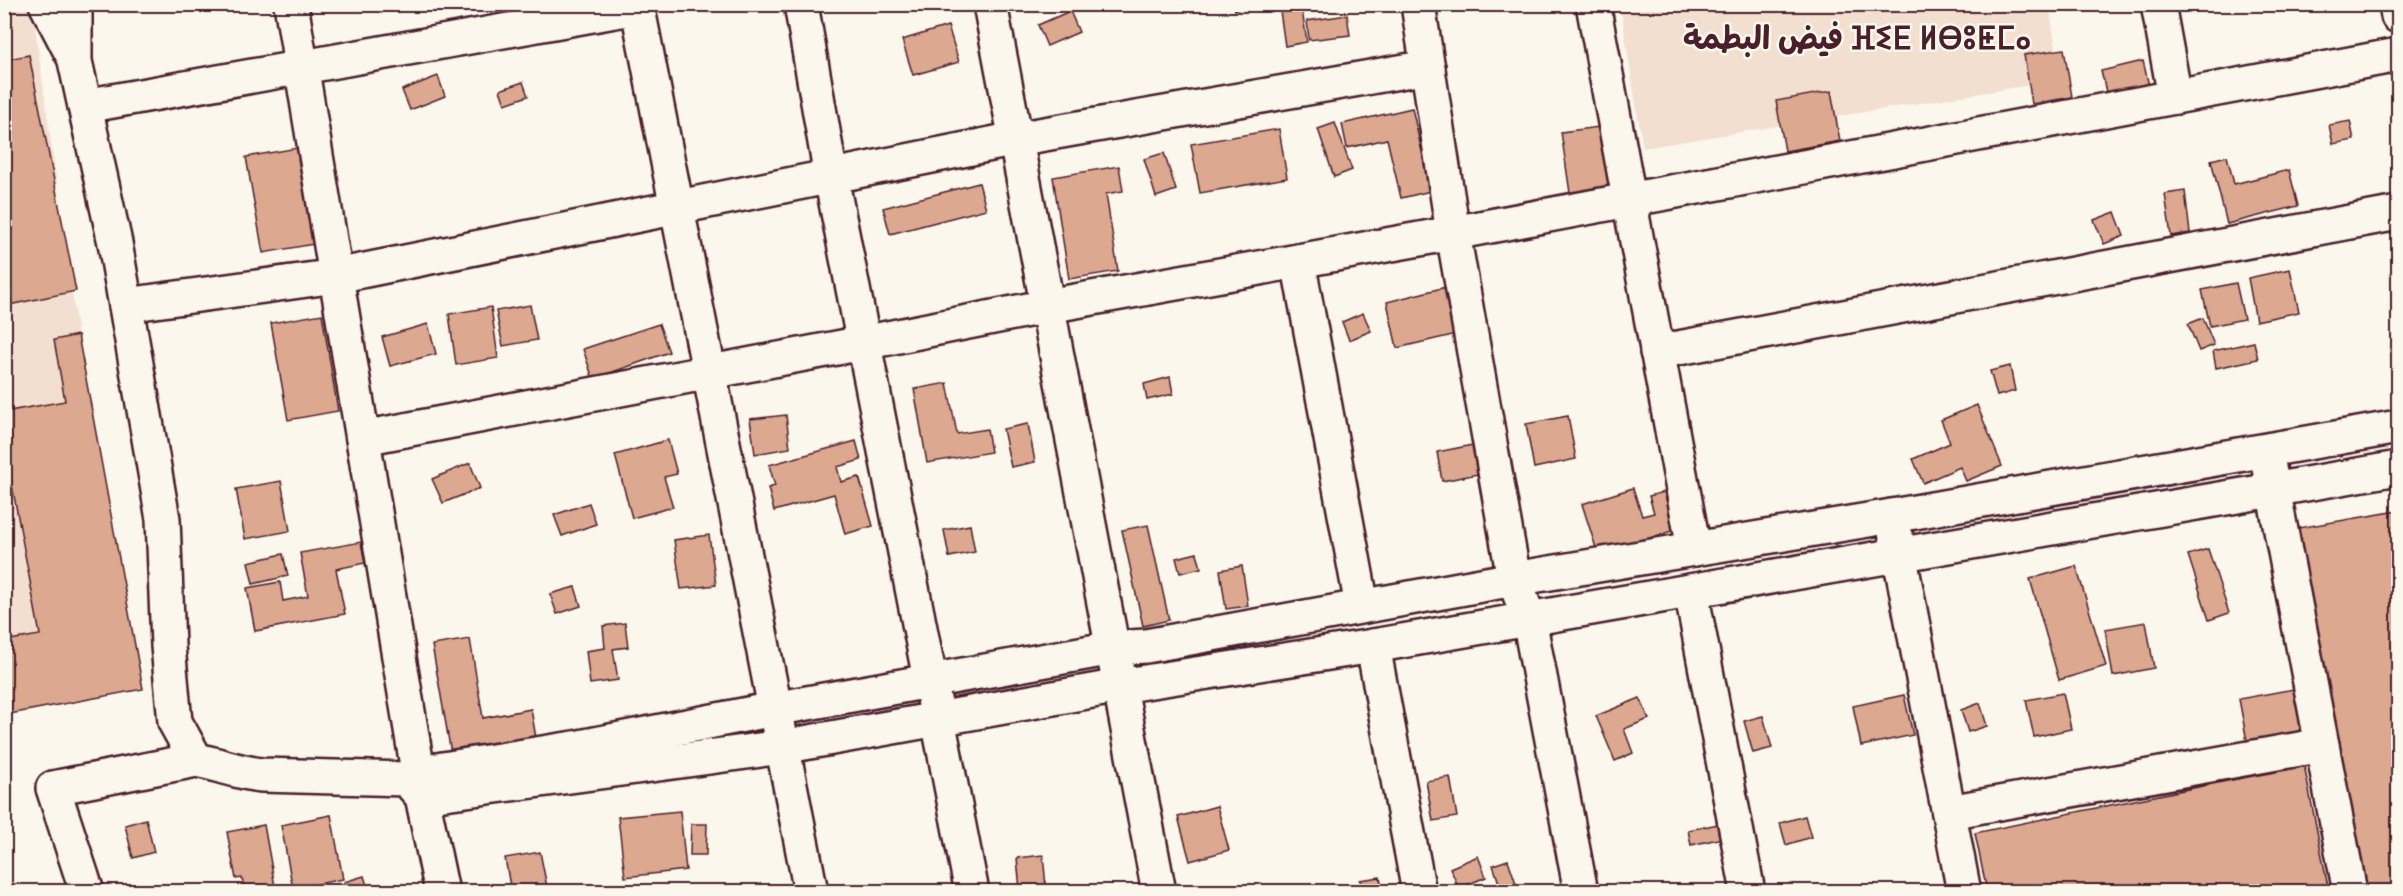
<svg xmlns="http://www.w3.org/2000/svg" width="2403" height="896" viewBox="0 0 2403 896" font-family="'Indie Flower','Playpen Sans Arabic','Noto Sans Tifinagh',sans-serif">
	<rect width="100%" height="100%" fill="#fbf7ec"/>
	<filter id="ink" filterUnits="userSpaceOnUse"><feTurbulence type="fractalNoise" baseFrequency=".0167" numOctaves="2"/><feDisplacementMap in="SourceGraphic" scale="12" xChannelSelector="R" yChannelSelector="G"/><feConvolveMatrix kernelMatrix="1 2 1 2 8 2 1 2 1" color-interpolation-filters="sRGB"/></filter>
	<g filter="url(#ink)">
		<g fill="#f2dfd0">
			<path d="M4,5H32L124,668L4,685Z"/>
			<path d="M1620,5H2049L2061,80L1643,148Z"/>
		</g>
		<g fill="#dca88f" stroke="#4a1f2b" stroke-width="1.5">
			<path d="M1234,4H1254V6L1235,10Z"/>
			<path d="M1279,4H1301L1307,42L1285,46Z"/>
			<path d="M1070,11L1079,32L1047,46L1038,25Z"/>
			<path d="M1347,15L1350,35L1309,40L1307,21Z"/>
			<path d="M948,26L959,62L913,75L902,40Z"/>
			<path d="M2064,49L2072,97L2032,104L2024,55Z"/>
			<path d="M29,55L76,291L4,306V60Z"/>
			<path d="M2143,61L2149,86L2107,96L2101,71Z"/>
			<path d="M438,76L445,96L410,110L402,90Z"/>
			<path d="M523,82L528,96L505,104L500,90Z"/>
			<path d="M1831,91L1840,141L1785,151L1776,101Z"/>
			<path d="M1412,108L1431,191L1401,198L1387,139L1347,148L1342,124Z"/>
			<path d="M2350,121L2354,140L2333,144L2329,125Z"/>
			<path d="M1335,123L1352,170L1334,177L1318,129Z"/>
			<path d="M1599,127L1609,188L1570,193L1561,132Z"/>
			<path d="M1279,129L1287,178L1200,193L1191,144Z"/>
			<path d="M303,147L320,243L263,253L246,157Z"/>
			<path d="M1164,153L1176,190L1156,197L1144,159Z"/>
			<path d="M2227,156L2234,184L2289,170L2298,206L2227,224L2211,160Z"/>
			<path d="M1119,166L1123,191L1106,194L1118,271L1069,279L1053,177Z"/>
			<path d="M979,183L986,209L890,234L883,208Z"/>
			<path d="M2185,191L2190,233L2171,236L2165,194Z"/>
			<path d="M2115,212L2124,236L2104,244L2094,220Z"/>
			<path d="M2290,269L2299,312L2256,321L2248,278Z"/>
			<path d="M2236,283L2244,319L2210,326L2202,290Z"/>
			<path d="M1446,287L1457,334L1397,348L1387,302Z"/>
			<path d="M530,305L537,340L503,346L496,311Z"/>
			<path d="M491,307L498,358L456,365L449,314Z"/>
			<path d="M1363,313L1371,331L1349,340L1342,322Z"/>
			<path d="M322,314L338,411L288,420L271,323Z"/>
			<path d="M2203,318L2214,345L2199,351L2188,324Z"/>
			<path d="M428,324L436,354L390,366L382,337Z"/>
			<path d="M659,324L669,352L593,379L583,349Z"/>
			<path d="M78,335L143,689L4,715V641L40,635L4,442V412L65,401L54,340Z"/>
			<path d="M2254,342L2258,359L2216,368L2213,351Z"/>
			<path d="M2010,366L2015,391L1997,396L1990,371Z"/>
			<path d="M1170,377L1173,394L1147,400L1144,384Z"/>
			<path d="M947,383L957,434L987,429L991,452L927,463L914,389Z"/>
			<path d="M1977,405L2002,466L1966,481L1960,467L1923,483L1913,459L1950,443L1941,420Z"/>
			<path d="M786,415L790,448L755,454L750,419Z"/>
			<path d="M1568,416L1576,459L1534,468L1526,424Z"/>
			<path d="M1028,424L1035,462L1011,467L1003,429Z"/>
			<path d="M668,440L677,474L664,477L673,507L632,518L615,455Z"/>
			<path d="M856,441L861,460L837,467L841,482L859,477L873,526L845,534L834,494L774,511L768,488L775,486L769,465Z"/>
			<path d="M1473,445L1478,474L1442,481L1437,452Z"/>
			<path d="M470,463L480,488L443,503L432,479Z"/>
			<path d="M281,481L290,531L245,539L236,489Z"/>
			<path d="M1633,488L1642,516L1654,513L1649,496L1664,492L1675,530L1598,554L1582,504Z"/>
			<path d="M589,503L596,524L562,536L554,515Z"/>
			<path d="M2398,511V892H2358L2298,528Z"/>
			<path d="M970,525L975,552L949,557L944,530Z"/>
			<path d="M1148,525L1169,620L1143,626L1122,530Z"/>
			<path d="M709,535L716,585L681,589L674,540Z"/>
			<path d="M361,542L365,563L336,569L345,614L255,631L247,588L280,582L283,601L308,596L300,553Z"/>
			<path d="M2208,549L2229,613L2209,620L2188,555Z"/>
			<path d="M1197,553L1201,568L1180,573L1176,558Z"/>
			<path d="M283,554L288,576L253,584L248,562Z"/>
			<path d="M1242,566L1248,606L1226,609L1220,570Z"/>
			<path d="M2076,566L2106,666L2059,680L2030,579Z"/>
			<path d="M575,587L581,606L557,614L550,594Z"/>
			<path d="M2146,622L2154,668L2113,676L2105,629Z"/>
			<path d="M625,623L628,647L613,649L618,680L590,684L586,651L605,648L603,626Z"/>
			<path d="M470,639L483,718L531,709L536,738L451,753L432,645Z"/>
			<path d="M2299,688L2309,741L2249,752L2239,699Z"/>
			<path d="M2063,693L2071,729L2034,737L2026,700Z"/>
			<path d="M1904,695L1913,735L1861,746L1853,706Z"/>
			<path d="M1640,698L1649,719L1624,729L1633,753L1615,761L1596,716Z"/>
			<path d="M1980,703L1987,726L1968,732L1961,710Z"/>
			<path d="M1763,716L1772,748L1753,753L1744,721Z"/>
			<path d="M2304,765L2329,892H1987L1975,833Z"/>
			<path d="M1450,777L1457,817L1433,821L1426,781Z"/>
			<path d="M1217,806L1229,850L1190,861L1178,817Z"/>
			<path d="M680,811L686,870L625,877L618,817Z"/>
			<path d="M331,815L343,879L293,889L281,825Z"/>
			<path d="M1805,816L1811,837L1786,845L1780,823Z"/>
			<path d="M146,819L154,852L133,858L125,825Z"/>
			<path d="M1729,822L1732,836L1691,845L1688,830Z"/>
			<path d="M691,824H707L706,855H690Z"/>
			<path d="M264,825L276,892H245L242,878L236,879L227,832Z"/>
			<path d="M540,852L547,887L511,892L505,858Z"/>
			<path d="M1043,855L1046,887L1020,890L1017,858Z"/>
			<path d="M1478,856L1486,877L1459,888L1450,868Z"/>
			<path d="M1508,860L1519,892H1502L1493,865Z"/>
			<path d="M364,876L369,892H347L344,882Z"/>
			<path d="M1380,877L1383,892H1362L1360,880Z"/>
			<rect x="1778" y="890" width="21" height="2"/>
		</g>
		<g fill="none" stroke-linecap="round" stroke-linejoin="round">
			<defs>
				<g id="minor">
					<path d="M291,4L422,796L442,892"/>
					<path d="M637,4L811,892"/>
					<path d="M801,4L831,177L972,892"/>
					<path d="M990,4L1159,892"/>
					<path d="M1418,4L1453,233L1514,579L1529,619L1581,892"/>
					<path d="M1593,4L1694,549"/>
					<path d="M2158,4L2175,97"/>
					<path d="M2396,4L2398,16"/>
					<path d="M85,106L637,7"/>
					<path d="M1298,261L1362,606"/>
					<path d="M126,305L336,276L1016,139L1428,67"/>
					<path d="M1657,352L2398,213"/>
					<path d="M363,438L863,343L1048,306L1453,233L2398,55"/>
					<path d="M2266,452L2350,892"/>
					<path d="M1892,516L1964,892"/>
					<path d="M1691,591L1748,892"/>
					<path d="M1373,646L1419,892"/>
					<path d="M1949,812L2322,745"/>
					<path d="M87,892L53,788L196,760"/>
				</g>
				<g id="secondary">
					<path d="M46,4L72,54"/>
					<path d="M75,4V61L115,243L163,519L168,646L175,722L196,760C218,764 239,773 262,775L407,779L418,773L580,747L774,709L1113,648L1146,646L1514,579L1892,516L2398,427"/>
					<path d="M410,783L422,796L782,747L1120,686L1373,646L2398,468"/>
				</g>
			</defs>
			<use href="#minor" stroke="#4a1f2b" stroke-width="38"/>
			<use href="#secondary" stroke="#4a1f2b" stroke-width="38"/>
			<use href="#minor" stroke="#fbf7ec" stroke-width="33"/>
			<use href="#secondary" stroke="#fbf7ec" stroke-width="33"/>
		</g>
	</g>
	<g text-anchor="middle" stroke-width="5" stroke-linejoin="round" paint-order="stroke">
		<g font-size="32" font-weight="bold" fill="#4a1f2b" stroke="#fbf7ec">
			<text x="1857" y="49">فيض البطمة ⴼⵉⴹ ⵍⴱⵓⵟⵎⴰ</text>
		</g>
	</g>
	<rect width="2403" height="896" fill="none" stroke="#fbf7ec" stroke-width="24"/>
	<rect x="12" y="12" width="2379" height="872" fill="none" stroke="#4a1f2b" stroke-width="2" filter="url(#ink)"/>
</svg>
